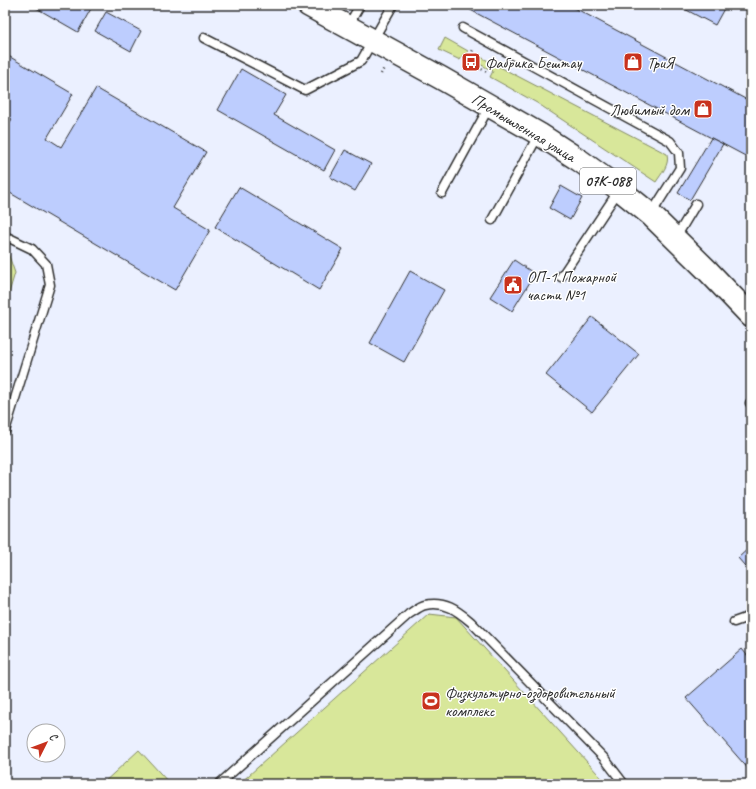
<svg xmlns="http://www.w3.org/2000/svg" width="756" height="789" viewBox="0 0 756 789" font-family="Caveat,sans-serif">
	<rect width="100%" height="100%" fill="#ebf0ff"/>
	<filter id="ink" filterUnits="userSpaceOnUse"><feTurbulence type="fractalNoise" baseFrequency=".025" numOctaves="2"/><feDisplacementMap in="SourceGraphic" scale="8" xChannelSelector="R" yChannelSelector="G"/><feConvolveMatrix kernelMatrix="1 2 1 2 8 2 1 2 1" color-interpolation-filters="sRGB"/></filter>
	<g filter="url(#ink)">
		<g fill="#d8e79a" stroke="#828962">
			<path d="M445,38L468,51L466,56L463,55L460,60L439,50Z"/>
			<path d="M475,54L667,154C670,165 661,174 656,182L537,103L490,77L493,71L472,60Z"/>
			<path d="M5,251L8,253L15,273L5,306Z"/>
			<path d="M429,614L456,617L607,784H239Z"/>
			<path d="M139,750L170,784H102Z"/>
		</g>
		<g fill="#bdcdfe" stroke="#2b2b2b">
			<path d="M31,5H93L78,32Z"/>
			<path d="M461,5H569L751,102V159Z"/>
			<path d="M677,5H726L715,25Z"/>
			<path d="M106,12L141,31L131,51L95,31Z"/>
			<path d="M5,54L73,94L47,138L61,147L96,88L206,152L173,208L210,230L175,290L5,190V131L12,119L5,115Z"/>
			<path d="M241,69L286,95L274,115L335,150L324,170L218,110Z"/>
			<path d="M711,138L723,144L690,200L678,193Z"/>
			<path d="M345,150L371,164L355,191L330,177Z"/>
			<path d="M561,186L582,198L570,220L549,208Z"/>
			<path d="M239,187L343,249L319,290L215,227Z"/>
			<path d="M514,260L535,274L512,311L490,297Z"/>
			<path d="M410,271L444,290L404,362L370,343Z"/>
			<path d="M592,317L639,354L592,412L546,375Z"/>
			<path d="M751,546V573L738,558Z"/>
			<path d="M742,649L751,660V772L686,698Z"/>
		</g>
		<g fill="none" stroke-linecap="round" stroke-linejoin="round">
			<defs>
				<g id="service">
					<path d="M348,26L360,5"/>
					<path d="M463,28L670,141L679,153L680,168L651,214"/>
					<path d="M204,38L305,90L361,61L393,5"/>
					<path d="M442,193L489,107"/>
					<path d="M492,220L539,134"/>
					<path d="M5,236L32,249L46,264L50,285L5,431"/>
					<path d="M674,236L681,229L696,204"/>
					<path d="M561,277L619,190"/>
					<path d="M750,403H751"/>
					<path d="M734,622L748,617L751,618"/>
					<path d="M219,784L409,614C414,611 420,606 425,605C445,601 457,610 471,622L604,758L624,784"/>
				</g>
				<path id="primary" d="M308,5L441,78L539,134L579,160L619,189L651,215L707,270L751,316"/>
			</defs>
			<use href="#service" stroke="#2b2b2b" stroke-width="11"/>
			<use href="#primary" stroke="#2b2b2b" stroke-width="25"/>
			<g stroke="#2b2b2b" stroke-width="2.5" stroke-dasharray="1 3" stroke-linecap="butt">
				<path d="M464,60L487,72"/>
				<path d="M467,62L474,48"/>
				<path d="M381,74L384,68"/>
			</g>
			<use href="#service" stroke="#fff" stroke-width="8"/>
			<use href="#primary" stroke="#fff" stroke-width="22"/>
		</g>
	</g>
	<defs>
		<symbol id="bus-square" viewBox="-11 -11 22 22"><rect x="-9" y="-9" width="18" height="18" rx="4" fill="#c8321e" stroke="#fff"/><path d="M-5-6H5V4H4V6H2V4H-2V6H-4V4H-5ZM-3.5-4V0h7V-4ZM-3.5 1.2v1.5H-2V1.2ZM2 1.2v1.5H3.5V1.2Z" fill="#fff"/></symbol>
		<symbol id="shop-square" viewBox="-11 -11 22 22"><rect x="-9" y="-9" width="18" height="18" rx="4" fill="#c8321e" stroke="#fff"/><path d="M-5-2.5h2.3a2.7 3.5 0 0 1 5.4 0H5L5.5 6h-11ZM-1.5-2.5h3a1.5 2.3 0 0 0-3 0Z" fill="#fff"/></symbol>
		<symbol id="civic-square" viewBox="-11 -11 22 22"><rect x="-9" y="-9" width="18" height="18" rx="4" fill="#c8321e" stroke="#fff"/><path d="M-.6-6.5H3V-4.5H.6V-3L4-1V1h2V6H-6V1h2V-1L-.6-3ZM-1.2 2.5V6h2.4V2.5Z" fill="#fff"/></symbol>
		<symbol id="stadium-square" viewBox="-11 -11 22 22"><rect x="-9" y="-9" width="18" height="18" rx="4" fill="#c8321e" stroke="#fff"/><path d="M0-5a6.5 5 0 1 0 0 10a6.5 5 0 1 0 0-10ZM-3.5-1.8h7v3.6h-7Z" fill="#fff"/></symbol>
	</defs>
	<g fill-rule="evenodd">
		<use href="#bus-square" x="460" y="51" width="22" height="22"/>
		<use href="#shop-square" x="622" y="51" width="22" height="22"/>
		<use href="#shop-square" x="692" y="98" width="22" height="22"/>
		<use href="#civic-square" x="502" y="274" width="22" height="22"/>
		<use href="#stadium-square" x="420" y="690" width="22" height="22"/>
	</g>
	<g text-anchor="middle" stroke-width="3" stroke-linejoin="round" paint-order="stroke">
		<rect fill="#fff" stroke="#6b6b6b" stroke-width="1" x="580" y="168" width="56" height="26" rx="3"/>
		<g font-size="15" font-weight="bold" fill="#2b2b2b">
			<text x="608" y="186">07К-088</text>
		</g>
		<g font-size="16" fill="#2b2b2b" stroke="#fff" text-anchor="start">
			<text x="485" y="68">Фабрика Бештау</text>
			<text x="647" y="68">ТриЯ</text>
			<text x="689" y="115" text-anchor="end">Любимый дом</text>
			<text x="527" y="282">ОП-1 Пожарной<tspan x="527" dy="18">части №1</tspan></text>
			<text x="445" y="698">Физкультурно-оздоровительный<tspan x="445" dy="18">комплекс</tspan></text>
		</g>
		<g font-size="16" fill="#2b2b2b" stroke="#fff">
			<text transform="translate(524 127) rotate(31)" y="6">Промышленная улица</text>
		</g>
	</g>
	<rect width="756" height="789" fill="none" stroke="#fff" stroke-width="20"/>
	<rect x="10" y="10" width="736" height="769" fill="none" stroke="#2b2b2b" stroke-width="1.5" filter="url(#ink)"/>
	<g transform="translate(46 743) rotate(48)"><circle r="19" fill="#ffffff" stroke="#aaaaaa"/>
	<path d="M0-3L7 15L0 10L-7 15Z" fill="#c8321e"/>
	<text y="-6" font-size="11" font-weight="bold" text-anchor="middle" fill="#2b2b2b">С</text>
	</g>
</svg>
